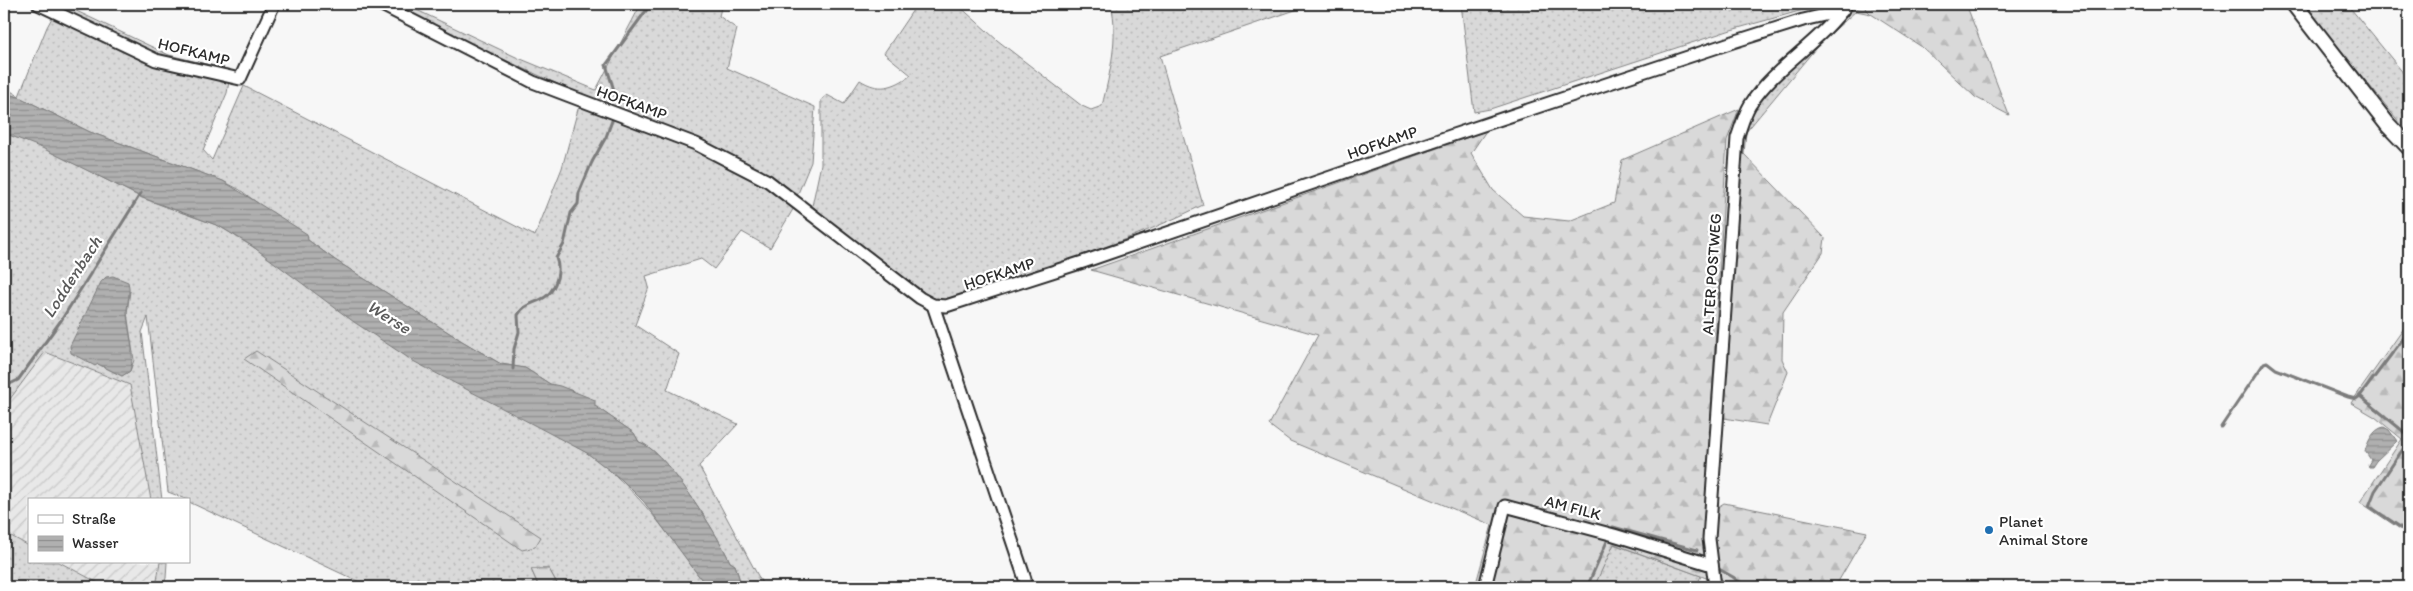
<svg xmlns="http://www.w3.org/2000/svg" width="2413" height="591" viewBox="0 0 2413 591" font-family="Itim,sans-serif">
	<defs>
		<pattern id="industrial-furrows" width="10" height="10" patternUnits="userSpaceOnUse" patternTransform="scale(1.25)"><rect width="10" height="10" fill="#e8e8e8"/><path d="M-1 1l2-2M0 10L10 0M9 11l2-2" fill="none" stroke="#c7c7c7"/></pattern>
		<pattern id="grass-dots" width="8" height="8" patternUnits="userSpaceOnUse" patternTransform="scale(1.25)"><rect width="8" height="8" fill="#d9d9d9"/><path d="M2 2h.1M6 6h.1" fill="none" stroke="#bababa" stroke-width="1.8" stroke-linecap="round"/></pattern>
		<pattern id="forest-firs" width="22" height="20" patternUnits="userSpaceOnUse" patternTransform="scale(1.25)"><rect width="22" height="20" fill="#d9d9d9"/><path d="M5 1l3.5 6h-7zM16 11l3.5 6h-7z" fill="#bababa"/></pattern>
		<pattern id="water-rules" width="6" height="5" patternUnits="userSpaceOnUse" patternTransform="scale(1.25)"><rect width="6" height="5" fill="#b0b0b0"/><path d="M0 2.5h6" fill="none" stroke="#8f8f8f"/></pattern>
	</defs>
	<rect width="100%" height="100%" fill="#f7f7f7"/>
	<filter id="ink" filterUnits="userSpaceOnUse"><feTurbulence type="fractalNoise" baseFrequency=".02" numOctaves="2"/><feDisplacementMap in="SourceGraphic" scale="10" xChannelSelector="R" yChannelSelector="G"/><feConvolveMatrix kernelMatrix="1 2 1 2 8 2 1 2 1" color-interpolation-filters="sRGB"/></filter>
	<g filter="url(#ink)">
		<g fill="url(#industrial-furrows)">
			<path d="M45,352L130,385L151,500H29V546L4,532V407Z"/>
			<path d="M59,562H160L156,587H106Z"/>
		</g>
		<g fill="url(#grass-dots)" stroke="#828282" fill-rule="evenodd">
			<path d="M383,4H404L516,57L596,90L641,4H722L719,16L737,29L727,68L815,107L811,162L797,196L795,206L770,248L742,232L714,269L701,259L646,276L649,287L635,325L679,354L667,390L738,424L699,466L764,587H742L735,565L730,562C718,535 665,449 639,442L634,433L573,391L550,384L525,368L501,364L462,341L335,260L240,190L223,181L90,132L19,97L4,93V87L19,96L47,27L53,16L66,6L169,55L231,70L227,93L203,150L212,160L244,86L535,236L562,168L578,109L588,98Z"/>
			<path d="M917,4H957L997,40L1082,106L1091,110L1102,106C1110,73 1119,37 1111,4H1313L1160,56L1203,205C1135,239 1062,263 989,286C976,290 960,301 946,301C937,301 930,297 921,294L812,206L821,164V100L827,95L844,104L860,80C879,92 893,88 911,75L884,53Z"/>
			<path d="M1461,4H1825L1731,30L1490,109L1474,112Z"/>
			<path d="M2303,4H2347L2409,80V134Z"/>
			<path d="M1863,6L1871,14L1856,11L1820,43L1746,132L1744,154L1740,155L1745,123L1761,99L1848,12Z"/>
			<path d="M4,133L42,147L142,198L219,226L587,453C638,488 671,538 707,587H559L549,569H531L539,587H370L189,502V500L168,492L148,317L142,332L162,500H151L130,385L45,352L4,407ZM130,291L127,313L134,360L130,371L122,376L98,364Z"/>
			<path d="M4,532L29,546V562H59L106,587H4Z"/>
			<path d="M1613,544L1701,576L1696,587H1594Z"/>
			<path d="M160,562H167L166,578L163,587H156Z"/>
		</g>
		<g fill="url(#forest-firs)" stroke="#828282">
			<path d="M1870,4H1966L2009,115L1975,97L1922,47L1871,14L1863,6Z"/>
			<path d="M1739,109L1727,140L1704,535L1709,579L1614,544L1594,587H1475L1492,525L1290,441L1269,425L1318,335L1091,270L1486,131L1471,153L1493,190L1523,216L1569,221L1614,203L1622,160Z"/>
			<path d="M1744,154L1825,238L1823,253L1783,312L1782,359L1788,372L1767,425L1724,418L1740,155Z"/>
			<path d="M2409,321V535L2360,502L2402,439L2375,417L2351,403Z"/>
			<path d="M256,351L541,537L535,547L522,550L244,359Z"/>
			<path d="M1724,503L1867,532L1835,587H1726C1710,561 1713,537 1716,508Z"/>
			<path d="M531,569H549L559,587H539Z"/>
		</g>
		<g fill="url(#water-rules)" stroke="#7b7b7b">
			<path d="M4,93L19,97L90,132L223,181L307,234L308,240L335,260L462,341L501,364L525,368L550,384L560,386L595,400V406L634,433L639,442C665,449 718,535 730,562L735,565L742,587H707L644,502L622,480L587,453L413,361L354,322L252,246L219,226L143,198L42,148L4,133Z"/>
			<path d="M113,276L128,282C131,293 127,302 127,313C128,333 136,352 130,371L122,376L98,364L95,366L71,353L70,346L101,282L106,277Z"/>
			<path d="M2384,427L2389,430L2397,441L2376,461L2372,467H2369L2368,465L2371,460L2365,451C2368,442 2373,429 2384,427Z"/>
		</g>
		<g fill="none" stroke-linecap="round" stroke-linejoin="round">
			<g stroke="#7b7b7b" stroke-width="3">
				<path d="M618,103L606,65L651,4"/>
				<path d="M2409,331L2360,396L2409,436V440L2375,491L2369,506L2409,533"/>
				<path d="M513,369L514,349L519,332L518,315C527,297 549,308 557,278C559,270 559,265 556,258L564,244L571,213L578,204L579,193L592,162L606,137L613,118"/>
				<path d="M4,387L18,380L62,319L141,193"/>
				<path d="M2221,427L2264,363L2267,362L2276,369L2348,397L2356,399L2360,396"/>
				<path d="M1613,527L1697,550"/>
				<path d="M1717,568L1733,577L1745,587"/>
				<path d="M1587,587L1608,539"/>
			</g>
			<defs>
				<g id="minor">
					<path d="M38,4L156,60L240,79L274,4"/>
					<path d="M380,4L533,82L696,144L768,181L920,298L933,305L946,306L1083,262L1453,135L1733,42L1803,20L1842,11"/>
					<path d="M933,305L1025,579"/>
					<path d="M1485,587L1505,506L1614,535L1712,565"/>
					<path d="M1715,587L1709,539L1737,138C1741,127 1744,115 1750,105C1775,66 1821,42 1847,4"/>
				</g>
				<path id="secondary" d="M2294,4L2388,125L2409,147"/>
			</defs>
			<use href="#minor" stroke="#2b2b2b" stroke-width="15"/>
			<use href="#secondary" stroke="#2b2b2b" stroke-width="19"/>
			<use href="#minor" stroke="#fff" stroke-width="11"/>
			<use href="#secondary" stroke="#fff" stroke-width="15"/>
		</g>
	</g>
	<circle fill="#1f6fb2" stroke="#fff" stroke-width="2" cx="1989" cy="530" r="5"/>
	<g text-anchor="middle" stroke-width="4.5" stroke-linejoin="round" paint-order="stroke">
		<g font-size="16" fill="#2b2b2b" stroke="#fff">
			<text transform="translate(194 51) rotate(14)" y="6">HOFKAMP</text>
			<text transform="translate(632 102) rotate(20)" y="6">HOFKAMP</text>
			<text transform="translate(1382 142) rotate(-19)" y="6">HOFKAMP</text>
			<text transform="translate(999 273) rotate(-18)" y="6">HOFKAMP</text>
			<text transform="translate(1711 274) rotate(-86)" y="6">ALTER POSTWEG</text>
			<text transform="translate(1573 507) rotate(15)" y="6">AM FILK</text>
		</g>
		<g font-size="16" fill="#2b2b2b" stroke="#fff" text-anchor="start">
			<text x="1999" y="527">Planet<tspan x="1999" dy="18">Animal Store</tspan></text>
		</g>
		<g font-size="18" font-style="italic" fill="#5a5a5a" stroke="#fff">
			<text transform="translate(72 277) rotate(-57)" y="6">Loddenbach</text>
			<text transform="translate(389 317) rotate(32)" y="6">Werse</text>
		</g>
	</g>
	<rect width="2413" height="591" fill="none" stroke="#fff" stroke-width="20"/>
	<rect x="10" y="10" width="2393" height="571" fill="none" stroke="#2b2b2b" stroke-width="2" filter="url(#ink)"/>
	<rect x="28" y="498" width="162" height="65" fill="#ffffff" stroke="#aaaaaa"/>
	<rect x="38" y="515" width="25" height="8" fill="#ffffff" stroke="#aaaaaa"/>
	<text x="72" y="524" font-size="15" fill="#2b2b2b">Straße</text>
	<rect x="38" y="536" width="25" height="15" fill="url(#water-rules)" stroke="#aaaaaa"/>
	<text x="72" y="548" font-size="15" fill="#2b2b2b">Wasser</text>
</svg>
